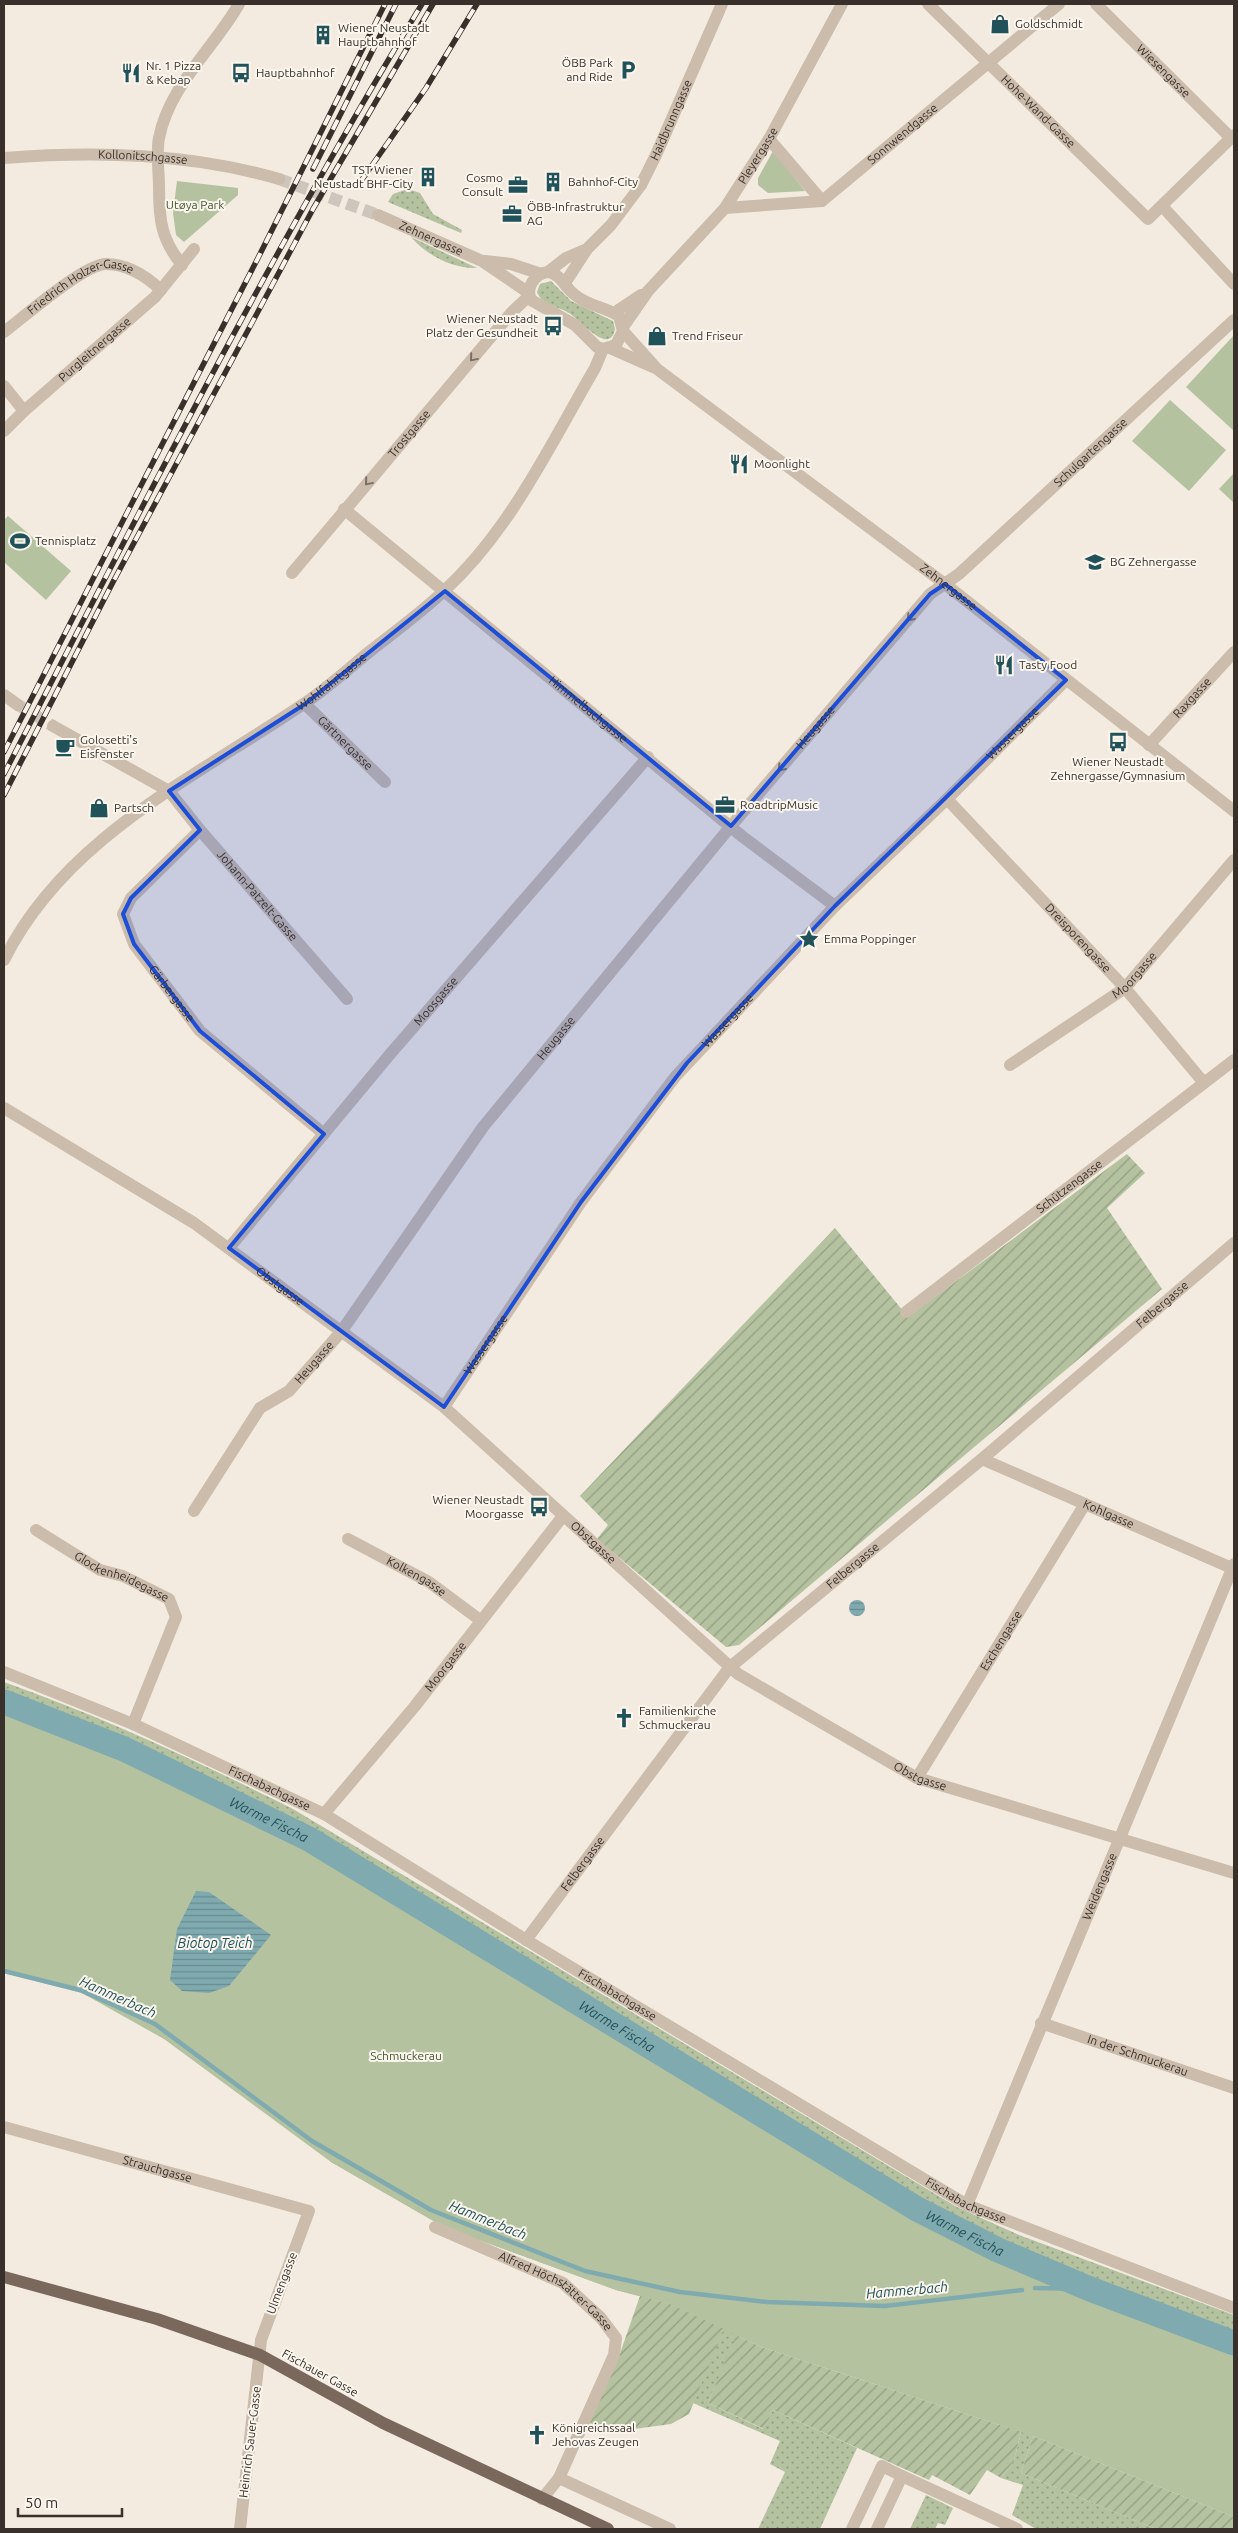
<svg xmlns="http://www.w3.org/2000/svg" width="1238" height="2533" viewBox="0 0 1238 2533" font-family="Ubuntu,sans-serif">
	<defs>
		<pattern id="grass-dots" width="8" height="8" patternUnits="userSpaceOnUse" patternTransform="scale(1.25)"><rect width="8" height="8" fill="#b4c2a0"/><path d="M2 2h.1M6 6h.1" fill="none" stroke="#939e83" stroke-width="1.8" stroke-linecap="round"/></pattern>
		<pattern id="forest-firs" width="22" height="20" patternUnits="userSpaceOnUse" patternTransform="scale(1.25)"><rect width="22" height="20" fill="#b4c2a0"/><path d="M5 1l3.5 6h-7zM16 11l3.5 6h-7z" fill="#939e83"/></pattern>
		<pattern id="garden-furrows" width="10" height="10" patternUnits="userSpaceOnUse" patternTransform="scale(1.25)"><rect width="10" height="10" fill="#b4c2a0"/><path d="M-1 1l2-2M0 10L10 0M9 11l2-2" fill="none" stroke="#939e83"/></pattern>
		<pattern id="water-rules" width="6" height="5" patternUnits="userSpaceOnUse" patternTransform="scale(1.25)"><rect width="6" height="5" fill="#7faaaf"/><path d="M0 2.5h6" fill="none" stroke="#698b8f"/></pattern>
	</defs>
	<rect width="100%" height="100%" fill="#f3ebe0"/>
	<g fill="url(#grass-dots)">
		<path d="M408,189L420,193L433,214L462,230L461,233L388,202L393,194Z"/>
		<path d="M411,237L477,268C453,269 426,255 411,237Z"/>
		<path d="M551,281L571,301L613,321L615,329C610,357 579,319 569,313C559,307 541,304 537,292L540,284Z"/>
		<path d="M4,1682C103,1717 199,1762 293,1809L957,2207L1019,2235L1234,2315V2332L1012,2250L920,2202L531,1969L526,1977L916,2212L1151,2318L1234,2349L1034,2419L1033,2436L1021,2473L1156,2529H1036L1012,2515L1023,2485L1001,2478L1014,2461L1021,2432L737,2335L708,2403L763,2429L773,2410L857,2448L820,2529H758L785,2472L770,2464L780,2441L693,2403L723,2329L670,2304L616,2290L444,2227L331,2162L4,1724Z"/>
		<path d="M926,2495L953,2508L945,2525L938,2523L935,2529H910Z"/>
	</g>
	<path fill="url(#forest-firs)" d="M531,1969L920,2202L1012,2250L1234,2332V2349L1040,2276L916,2212L526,1978Z"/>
	<g fill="#b4c2a0">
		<path d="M773,151L805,191L768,193L758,185V178Z"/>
		<path d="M177,181L238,188V195L184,242L176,235L173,213Z"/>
		<path d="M1234,335V431L1186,387Z"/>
		<path d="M1170,400L1226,450L1189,491L1132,441Z"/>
		<path d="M1234,473V503L1219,489Z"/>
		<path d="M8,516L71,571L46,600L4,562V520Z"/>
		<path d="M4,1704L123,1752L297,1839L916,2212L1040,2276L1234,2349V2517L1033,2436L761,2347L670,2304L616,2290L444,2227L331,2162L164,2039L82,1993L4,1973Z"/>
	</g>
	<g fill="url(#garden-furrows)">
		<path d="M1127,1154L1145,1173L1107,1208L1162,1289L739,1645L726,1647L597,1539L608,1525L580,1496L835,1228L908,1317Z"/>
		<path d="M640,2296L670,2304L724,2329L689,2414L671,2424L634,2429L605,2428L589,2423L617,2362Z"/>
		<path d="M736,2335L761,2347L1021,2432L1014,2461L1001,2478L987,2470L970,2495L932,2475L929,2480L773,2410L764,2429L708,2403Z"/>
		<path d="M1033,2436L1234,2517V2529H1156L1021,2473Z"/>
	</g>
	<g fill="url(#water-rules)">
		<circle cx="857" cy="1608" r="8"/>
		<path d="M196,1891L209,1892L271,1935L229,1986L209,1993L182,1991L170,1980L177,1929Z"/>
	</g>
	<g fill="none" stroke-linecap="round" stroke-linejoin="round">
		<g stroke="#7faaaf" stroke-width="4.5">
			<path d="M4,1971L80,1990L155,2024L312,2141L431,2210L585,2271L680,2292L767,2302L885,2306L1022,2290"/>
			<path d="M1035,2288L1090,2289"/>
		</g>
		<path stroke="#7faaaf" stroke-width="25" id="s1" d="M4,1702L124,1749L309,1839L917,2209L998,2250L1090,2289L1234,2343"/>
		<g stroke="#cec6bc" stroke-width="12" stroke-dasharray="12 6" stroke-linecap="butt">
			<path d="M279,179L378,215"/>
			<path d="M18,705L53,726"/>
		</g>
		<g stroke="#cbbcac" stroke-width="12">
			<path id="s2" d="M928,4L1148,219L1234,135"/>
			<path id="s3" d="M1096,4L1231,138"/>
			<path d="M769,139L822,201"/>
			<path id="s4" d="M4,158C96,151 190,153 279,179"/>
			<path d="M1162,206L1234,284"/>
			<path id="s5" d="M725,208L822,201L1059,4"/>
			<path id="s6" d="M378,215L482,261L529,293"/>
			<path d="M485,261L511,264L541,274"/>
			<path d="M182,265C161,239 159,220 159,187C159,171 156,153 159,138C169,86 214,48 239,4"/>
			<path d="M548,272C562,275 564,287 575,295C588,306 605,307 619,316L623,331L616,345L603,349L597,347L575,325L531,300C525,288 535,273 548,272Z"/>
			<path d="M548,272L566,258L587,249"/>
			<path id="s7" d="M565,283L587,249L611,225L641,185L656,155L722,4"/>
			<path d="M614,313L641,295"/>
			<path id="s8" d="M623,327L648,291L725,208L769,139L842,4"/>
			<path id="s9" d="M623,331L657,369L945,584L1234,811"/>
			<path id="s10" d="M4,332C24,317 84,264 106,264C128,264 146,276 161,290"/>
			<path d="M610,348L653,367"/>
			<path d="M4,386L24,411"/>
			<path id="s11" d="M4,431L24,411L155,297L194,249"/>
			<path id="s12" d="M344,509L743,837L835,906"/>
			<path id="s13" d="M292,573L511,313L529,296"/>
			<path d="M4,695L18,705"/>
			<path id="s14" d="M305,704L385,782"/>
			<path id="s15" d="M53,726L169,791L200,830L347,999"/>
			<path id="s16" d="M1149,745L1234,652"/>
			<path id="s17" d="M947,799L1125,988L1204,1083"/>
			<path id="s18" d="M200,830L131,898L123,914L134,944L200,1031L324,1134"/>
			<path id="s19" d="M4,960C64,838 194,778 302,705C325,690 347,670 369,652C394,632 421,613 445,590C511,529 550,445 595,368L603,349"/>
			<path id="s20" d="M1010,1065L1125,988L1234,860"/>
			<path id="s21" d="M4,1108L194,1223L444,1407L738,1674L917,1778L1234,1873"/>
			<path id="s22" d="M229,1248L391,1053L648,757"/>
			<path id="s23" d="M906,1312L1234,1060"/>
			<path id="s24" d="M444,1407L581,1202L675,1077L835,906L947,799L1066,680"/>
			<path id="s25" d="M982,1459L1234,1569"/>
			<path id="s26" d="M194,1511L260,1408L289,1391L341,1332L483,1127L731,826L930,594L959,574L1234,320"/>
			<path id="s27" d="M36,1530L100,1570L123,1576L169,1599L176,1617L133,1724"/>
			<path id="s28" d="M348,1539L429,1582L480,1620"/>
			<path id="s29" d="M4,1672L133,1724L324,1814L536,1946L967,2205L1234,2308"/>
			<path id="s30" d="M917,1778L1085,1504"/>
			<path id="s31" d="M324,1814L415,1706L563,1516"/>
			<path id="s32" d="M526,1940L729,1668L982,1459L1234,1243"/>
			<path id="s33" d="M1041,2023L1234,2088"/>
			<path id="s34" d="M4,2127L309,2211L261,2340L240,2529"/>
			<path id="s35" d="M967,2205L1234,1564"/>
			<path id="s36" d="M435,2227L563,2283L601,2318L616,2338L614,2355L559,2478L542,2499"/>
			<path d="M902,2476L1017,2529"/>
			<path d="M559,2478L670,2529"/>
			<path d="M852,2529L882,2466L902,2476L877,2529"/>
		</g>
		<path stroke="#7b685c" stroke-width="12" d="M4,2277L157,2319L260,2355L383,2423L608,2529"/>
		<defs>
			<g id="rail">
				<path d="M313,169L396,4"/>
				<path d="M359,184L426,88L477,4"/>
				<path d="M4,752L258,258L385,4"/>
				<path d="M4,774C138,515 270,253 422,4"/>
				<path d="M4,795L113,582L313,209L433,4"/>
			</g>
		</defs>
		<use href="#rail" stroke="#39302b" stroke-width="5.5"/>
		<use href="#rail" stroke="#faf5ed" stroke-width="4" stroke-dasharray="11" stroke-linecap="butt"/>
	</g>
	<defs><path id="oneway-chevron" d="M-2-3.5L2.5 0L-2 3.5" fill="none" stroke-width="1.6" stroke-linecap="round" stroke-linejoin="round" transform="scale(1.25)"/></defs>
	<g stroke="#7b6f65">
		<use href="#oneway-chevron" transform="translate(473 358) rotate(130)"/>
		<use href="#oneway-chevron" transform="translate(368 482) rotate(130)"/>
		<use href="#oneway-chevron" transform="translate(910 618) rotate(131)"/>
		<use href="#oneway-chevron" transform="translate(781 768) rotate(131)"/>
	</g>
	<path fill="#1d4ed8" fill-opacity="0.2" stroke="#1d4ed8" stroke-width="4" stroke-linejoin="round" d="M945,584L1066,680L835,906L687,1063L581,1202L444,1407L229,1248L324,1134L200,1031L134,944L123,914L131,898L200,830L169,791L305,704L445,591L731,826L930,594Z"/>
	<defs>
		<symbol id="shop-bare" viewBox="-9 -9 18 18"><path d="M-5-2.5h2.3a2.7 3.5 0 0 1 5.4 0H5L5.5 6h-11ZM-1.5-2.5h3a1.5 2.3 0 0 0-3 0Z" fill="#21525a" stroke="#faf5ed" stroke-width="2.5" paint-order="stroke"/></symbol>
		<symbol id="building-bare" viewBox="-9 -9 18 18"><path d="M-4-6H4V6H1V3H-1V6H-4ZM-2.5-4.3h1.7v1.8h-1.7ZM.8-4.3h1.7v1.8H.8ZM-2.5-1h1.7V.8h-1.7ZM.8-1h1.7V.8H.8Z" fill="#21525a" stroke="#faf5ed" stroke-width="2.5" paint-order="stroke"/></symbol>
		<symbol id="parking-bare" viewBox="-9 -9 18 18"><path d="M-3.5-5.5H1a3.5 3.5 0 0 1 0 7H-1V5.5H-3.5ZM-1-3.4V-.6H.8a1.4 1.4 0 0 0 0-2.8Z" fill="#21525a" stroke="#faf5ed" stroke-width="2.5" paint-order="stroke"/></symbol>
		<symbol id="restaurant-bare" viewBox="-9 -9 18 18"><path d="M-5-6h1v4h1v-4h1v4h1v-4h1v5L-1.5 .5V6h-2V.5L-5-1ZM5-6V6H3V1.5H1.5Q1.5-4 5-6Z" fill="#21525a" stroke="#faf5ed" stroke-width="2.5" paint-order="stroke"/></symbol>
		<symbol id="bus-bare" viewBox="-9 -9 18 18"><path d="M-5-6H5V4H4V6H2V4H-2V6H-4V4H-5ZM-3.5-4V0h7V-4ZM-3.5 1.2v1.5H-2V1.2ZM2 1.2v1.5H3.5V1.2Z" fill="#21525a" stroke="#faf5ed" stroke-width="2.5" paint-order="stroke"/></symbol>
		<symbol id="office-bare" viewBox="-9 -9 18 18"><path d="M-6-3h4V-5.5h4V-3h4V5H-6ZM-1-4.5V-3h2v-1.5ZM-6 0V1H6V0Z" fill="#21525a" stroke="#faf5ed" stroke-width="2.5" paint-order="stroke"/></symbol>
		<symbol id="stadium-bare" viewBox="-9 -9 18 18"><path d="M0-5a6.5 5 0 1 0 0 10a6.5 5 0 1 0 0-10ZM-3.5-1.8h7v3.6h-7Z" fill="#21525a" stroke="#faf5ed" stroke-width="2.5" paint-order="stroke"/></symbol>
		<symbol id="school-bare" viewBox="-9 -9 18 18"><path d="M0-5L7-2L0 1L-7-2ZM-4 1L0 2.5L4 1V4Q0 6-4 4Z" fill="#21525a" stroke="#faf5ed" stroke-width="2.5" paint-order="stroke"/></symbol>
		<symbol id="cafe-bare" viewBox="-9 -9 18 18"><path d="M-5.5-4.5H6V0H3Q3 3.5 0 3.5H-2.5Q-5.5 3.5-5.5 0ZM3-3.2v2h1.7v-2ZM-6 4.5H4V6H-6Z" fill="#21525a" stroke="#faf5ed" stroke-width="2.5" paint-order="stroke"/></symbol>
		<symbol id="sight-bare" viewBox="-9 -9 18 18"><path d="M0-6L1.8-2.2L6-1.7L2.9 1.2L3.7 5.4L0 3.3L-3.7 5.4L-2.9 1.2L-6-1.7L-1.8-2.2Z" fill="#21525a" stroke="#faf5ed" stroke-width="2.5" paint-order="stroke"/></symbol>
		<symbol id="church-bare" viewBox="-9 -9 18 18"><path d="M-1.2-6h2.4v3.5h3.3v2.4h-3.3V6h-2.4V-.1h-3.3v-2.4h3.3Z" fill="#21525a" stroke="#faf5ed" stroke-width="2.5" paint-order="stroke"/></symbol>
	</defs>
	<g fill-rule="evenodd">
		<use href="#shop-bare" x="986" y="10" width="28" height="28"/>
		<use href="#building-bare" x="309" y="21" width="28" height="28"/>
		<use href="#parking-bare" x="614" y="56" width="28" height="28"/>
		<use href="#restaurant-bare" x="117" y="59" width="28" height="28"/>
		<use href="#bus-bare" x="227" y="59" width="28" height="28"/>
		<use href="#building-bare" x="414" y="163" width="28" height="28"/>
		<use href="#building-bare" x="539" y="168" width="28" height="28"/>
		<use href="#office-bare" x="504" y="171" width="28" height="28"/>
		<use href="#office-bare" x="498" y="200" width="28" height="28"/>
		<use href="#bus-bare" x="539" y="312" width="28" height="28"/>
		<use href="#shop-bare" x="643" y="322" width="28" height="28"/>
		<use href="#restaurant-bare" x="725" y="450" width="28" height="28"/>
		<use href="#stadium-bare" x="6" y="527" width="28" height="28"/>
		<use href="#school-bare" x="1081" y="548" width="28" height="28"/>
		<use href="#restaurant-bare" x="990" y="651" width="28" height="28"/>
		<use href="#bus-bare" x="1104" y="728" width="28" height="28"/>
		<use href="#cafe-bare" x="51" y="733" width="28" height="28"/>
		<use href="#office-bare" x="711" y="791" width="28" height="28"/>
		<use href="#shop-bare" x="85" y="794" width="28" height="28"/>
		<use href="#sight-bare" x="795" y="925" width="28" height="28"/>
		<use href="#bus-bare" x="525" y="1493" width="28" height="28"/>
		<use href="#church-bare" x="610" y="1704" width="28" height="28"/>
		<use href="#church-bare" x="523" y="2421" width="28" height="28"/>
	</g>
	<g text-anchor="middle" stroke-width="4" stroke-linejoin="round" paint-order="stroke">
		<g font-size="12" fill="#39302b" stroke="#faf5ed" text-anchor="start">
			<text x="1015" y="28">Goldschmidt</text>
			<text x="338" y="32">Wiener Neustadt<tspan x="338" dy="14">Hauptbahnhof</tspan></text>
			<text x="613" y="67" text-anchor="end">ÖBB Park<tspan x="613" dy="14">and Ride</tspan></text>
			<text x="146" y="70">Nr. 1 Pizza<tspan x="146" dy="14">&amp; Kebap</tspan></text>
			<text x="256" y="77">Hauptbahnhof</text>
			<text x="413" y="174" text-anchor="end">TST Wiener<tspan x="413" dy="14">Neustadt BHF-City</tspan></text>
			<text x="503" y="182" text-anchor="end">Cosmo<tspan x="503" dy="14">Consult</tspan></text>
			<text x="568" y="186">Bahnhof-City</text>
			<text x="527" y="211">ÖBB-Infrastruktur<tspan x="527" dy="14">AG</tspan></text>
			<text x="538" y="323" text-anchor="end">Wiener Neustadt<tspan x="538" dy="14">Platz der Gesundheit</tspan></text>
			<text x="672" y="340">Trend Friseur</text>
			<text x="754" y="468">Moonlight</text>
			<text x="35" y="545">Tennisplatz</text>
			<text x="1110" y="566">BG Zehnergasse</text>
			<text x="1019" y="669">Tasty Food</text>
			<text x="80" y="744">Golosetti's<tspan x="80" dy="14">Eisfenster</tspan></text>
			<text x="1118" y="766" text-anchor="middle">Wiener Neustadt<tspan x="1118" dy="14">Zehnergasse/Gymnasium</tspan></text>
			<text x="740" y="809">RoadtripMusic</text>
			<text x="114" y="812">Partsch</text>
			<text x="824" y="943">Emma Poppinger</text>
			<text x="524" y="1504" text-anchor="end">Wiener Neustadt<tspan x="524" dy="14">Moorgasse</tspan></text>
			<text x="639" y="1715">Familienkirche<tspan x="639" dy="14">Schmuckerau</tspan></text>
			<text x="552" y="2432">Königreichssaal<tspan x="552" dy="14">Jehovas Zeugen</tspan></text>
		</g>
		<g font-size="12" fill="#39302b" stroke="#faf5ed">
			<text dy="4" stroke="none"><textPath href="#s3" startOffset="95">Wiesengasse</textPath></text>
			<text dy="4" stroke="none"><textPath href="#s2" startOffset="154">Hohe-Wand-Gasse</textPath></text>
			<text dy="4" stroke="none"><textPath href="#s7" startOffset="196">Haidbrunngasse</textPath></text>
			<text dy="4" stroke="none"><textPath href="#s5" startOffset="202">Sonnwendgasse</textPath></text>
			<text dy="4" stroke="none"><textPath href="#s8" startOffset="219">Pleyergasse</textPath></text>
			<text dy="4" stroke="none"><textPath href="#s4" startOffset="139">Kollonitschgasse</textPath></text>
			<text dy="4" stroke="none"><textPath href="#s6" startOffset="58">Zehnergasse</textPath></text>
			<text dy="4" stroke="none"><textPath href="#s10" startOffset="92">Friedrich Holzer-Gasse</textPath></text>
			<text dy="4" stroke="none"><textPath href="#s11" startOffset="122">Purgleitnergasse</textPath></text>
			<text dy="4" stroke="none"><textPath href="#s13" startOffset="182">Trostgasse</textPath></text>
			<text dy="4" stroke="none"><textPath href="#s26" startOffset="1394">Schulgartengasse</textPath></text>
			<text dy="4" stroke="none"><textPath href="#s9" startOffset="415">Zehnergasse</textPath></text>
			<text dy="4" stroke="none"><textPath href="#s19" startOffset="435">Wohlfahrtgasse</textPath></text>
			<text dy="4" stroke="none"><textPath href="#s16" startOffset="64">Raxgasse</textPath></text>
			<text dy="4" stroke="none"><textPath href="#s12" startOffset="316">Himmelbachgasse</textPath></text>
			<text dy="4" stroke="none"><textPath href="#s26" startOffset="1004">Heugasse</textPath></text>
			<text dy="4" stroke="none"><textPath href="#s24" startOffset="885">Wassergasse</textPath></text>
			<text dy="4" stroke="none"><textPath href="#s14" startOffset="56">Gärtnergasse</textPath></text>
			<text dy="4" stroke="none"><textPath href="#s15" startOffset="270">Johann-Patzelt-Gasse</textPath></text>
			<text dy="4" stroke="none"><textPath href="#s17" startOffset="191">Dreisporengasse</textPath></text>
			<text dy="4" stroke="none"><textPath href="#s20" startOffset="154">Moorgasse</textPath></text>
			<text dy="4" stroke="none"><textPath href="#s18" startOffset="209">Gärbergasse</textPath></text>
			<text dy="4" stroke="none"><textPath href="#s22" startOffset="322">Moosgasse</textPath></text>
			<text dy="4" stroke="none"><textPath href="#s24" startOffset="480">Wassergasse</textPath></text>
			<text dy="4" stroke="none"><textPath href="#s26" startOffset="599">Heugasse</textPath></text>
			<text dy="4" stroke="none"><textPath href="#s23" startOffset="206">Schützengasse</textPath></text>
			<text dy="4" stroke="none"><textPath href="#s21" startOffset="329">Obstgasse</textPath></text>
			<text dy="4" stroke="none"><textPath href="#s32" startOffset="905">Felbergasse</textPath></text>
			<text dy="4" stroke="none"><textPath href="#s24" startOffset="75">Wassergasse</textPath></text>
			<text dy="4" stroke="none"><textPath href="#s26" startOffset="194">Heugasse</textPath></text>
			<text dy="4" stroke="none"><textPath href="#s25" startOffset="138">Kohlgasse</textPath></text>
			<text dy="4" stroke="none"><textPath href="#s21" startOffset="734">Obstgasse</textPath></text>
			<text dy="4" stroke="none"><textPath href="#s32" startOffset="500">Felbergasse</textPath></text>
			<text dy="4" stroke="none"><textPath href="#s27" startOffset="98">Glockenheidegasse</textPath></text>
			<text dy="4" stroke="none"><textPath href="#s28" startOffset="78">Kolkengasse</textPath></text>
			<text dy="4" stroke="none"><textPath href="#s30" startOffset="161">Eschengasse</textPath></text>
			<text dy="4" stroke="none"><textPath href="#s31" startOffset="191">Moorgasse</textPath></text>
			<text dy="4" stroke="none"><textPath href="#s21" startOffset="1139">Obstgasse</textPath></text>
			<text dy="4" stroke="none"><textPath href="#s29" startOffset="290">Fischabachgasse</textPath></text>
			<text dy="4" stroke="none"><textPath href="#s32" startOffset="95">Felbergasse</textPath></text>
			<text dy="4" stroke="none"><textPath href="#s35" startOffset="345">Weidengasse</textPath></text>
			<text dy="4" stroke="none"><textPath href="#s29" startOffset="695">Fischabachgasse</textPath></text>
			<text dy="4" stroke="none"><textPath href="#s33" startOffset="102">In der Schmuckerau</textPath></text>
			<text dy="4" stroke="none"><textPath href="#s34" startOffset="159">Strauchgasse</textPath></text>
			<text dy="4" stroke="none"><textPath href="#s29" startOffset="1100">Fischabachgasse</textPath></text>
			<text transform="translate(282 2283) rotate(-69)" y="4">Ulmengasse</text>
			<text dy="4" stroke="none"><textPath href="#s36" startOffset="138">Alfred Höchstätter-Gasse</textPath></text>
			<text transform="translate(320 2373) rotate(29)" y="4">Fischauer Gasse</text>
			<text transform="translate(250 2442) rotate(-83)" y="4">Heinrich Sauer-Gasse</text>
		</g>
		<g font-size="12" fill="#46572f" stroke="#faf5ed">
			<text x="195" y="209">Utøya Park</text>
			<text x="406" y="2060">Schmuckerau</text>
		</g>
		<g font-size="14" font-style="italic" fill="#21525a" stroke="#faf5ed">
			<text dy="5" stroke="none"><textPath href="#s1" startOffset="290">Warme Fischa</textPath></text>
			<text x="215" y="1948">Biotop Teich</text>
			<text transform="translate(118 1997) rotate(24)" y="5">Hammerbach</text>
			<text dy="5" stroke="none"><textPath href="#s1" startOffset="695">Warme Fischa</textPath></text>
			<text transform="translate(488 2220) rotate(22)" y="5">Hammerbach</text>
			<text dy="5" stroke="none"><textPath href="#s1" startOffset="1100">Warme Fischa</textPath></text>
			<text transform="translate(907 2290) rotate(-5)" y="5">Hammerbach</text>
		</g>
	</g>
	<rect width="1238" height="2533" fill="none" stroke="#39302b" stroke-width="10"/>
	<path d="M18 2508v8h104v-8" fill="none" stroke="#39302b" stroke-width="2.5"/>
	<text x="25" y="2508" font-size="15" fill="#39302b" stroke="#faf5ed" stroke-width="4" paint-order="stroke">50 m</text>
</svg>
